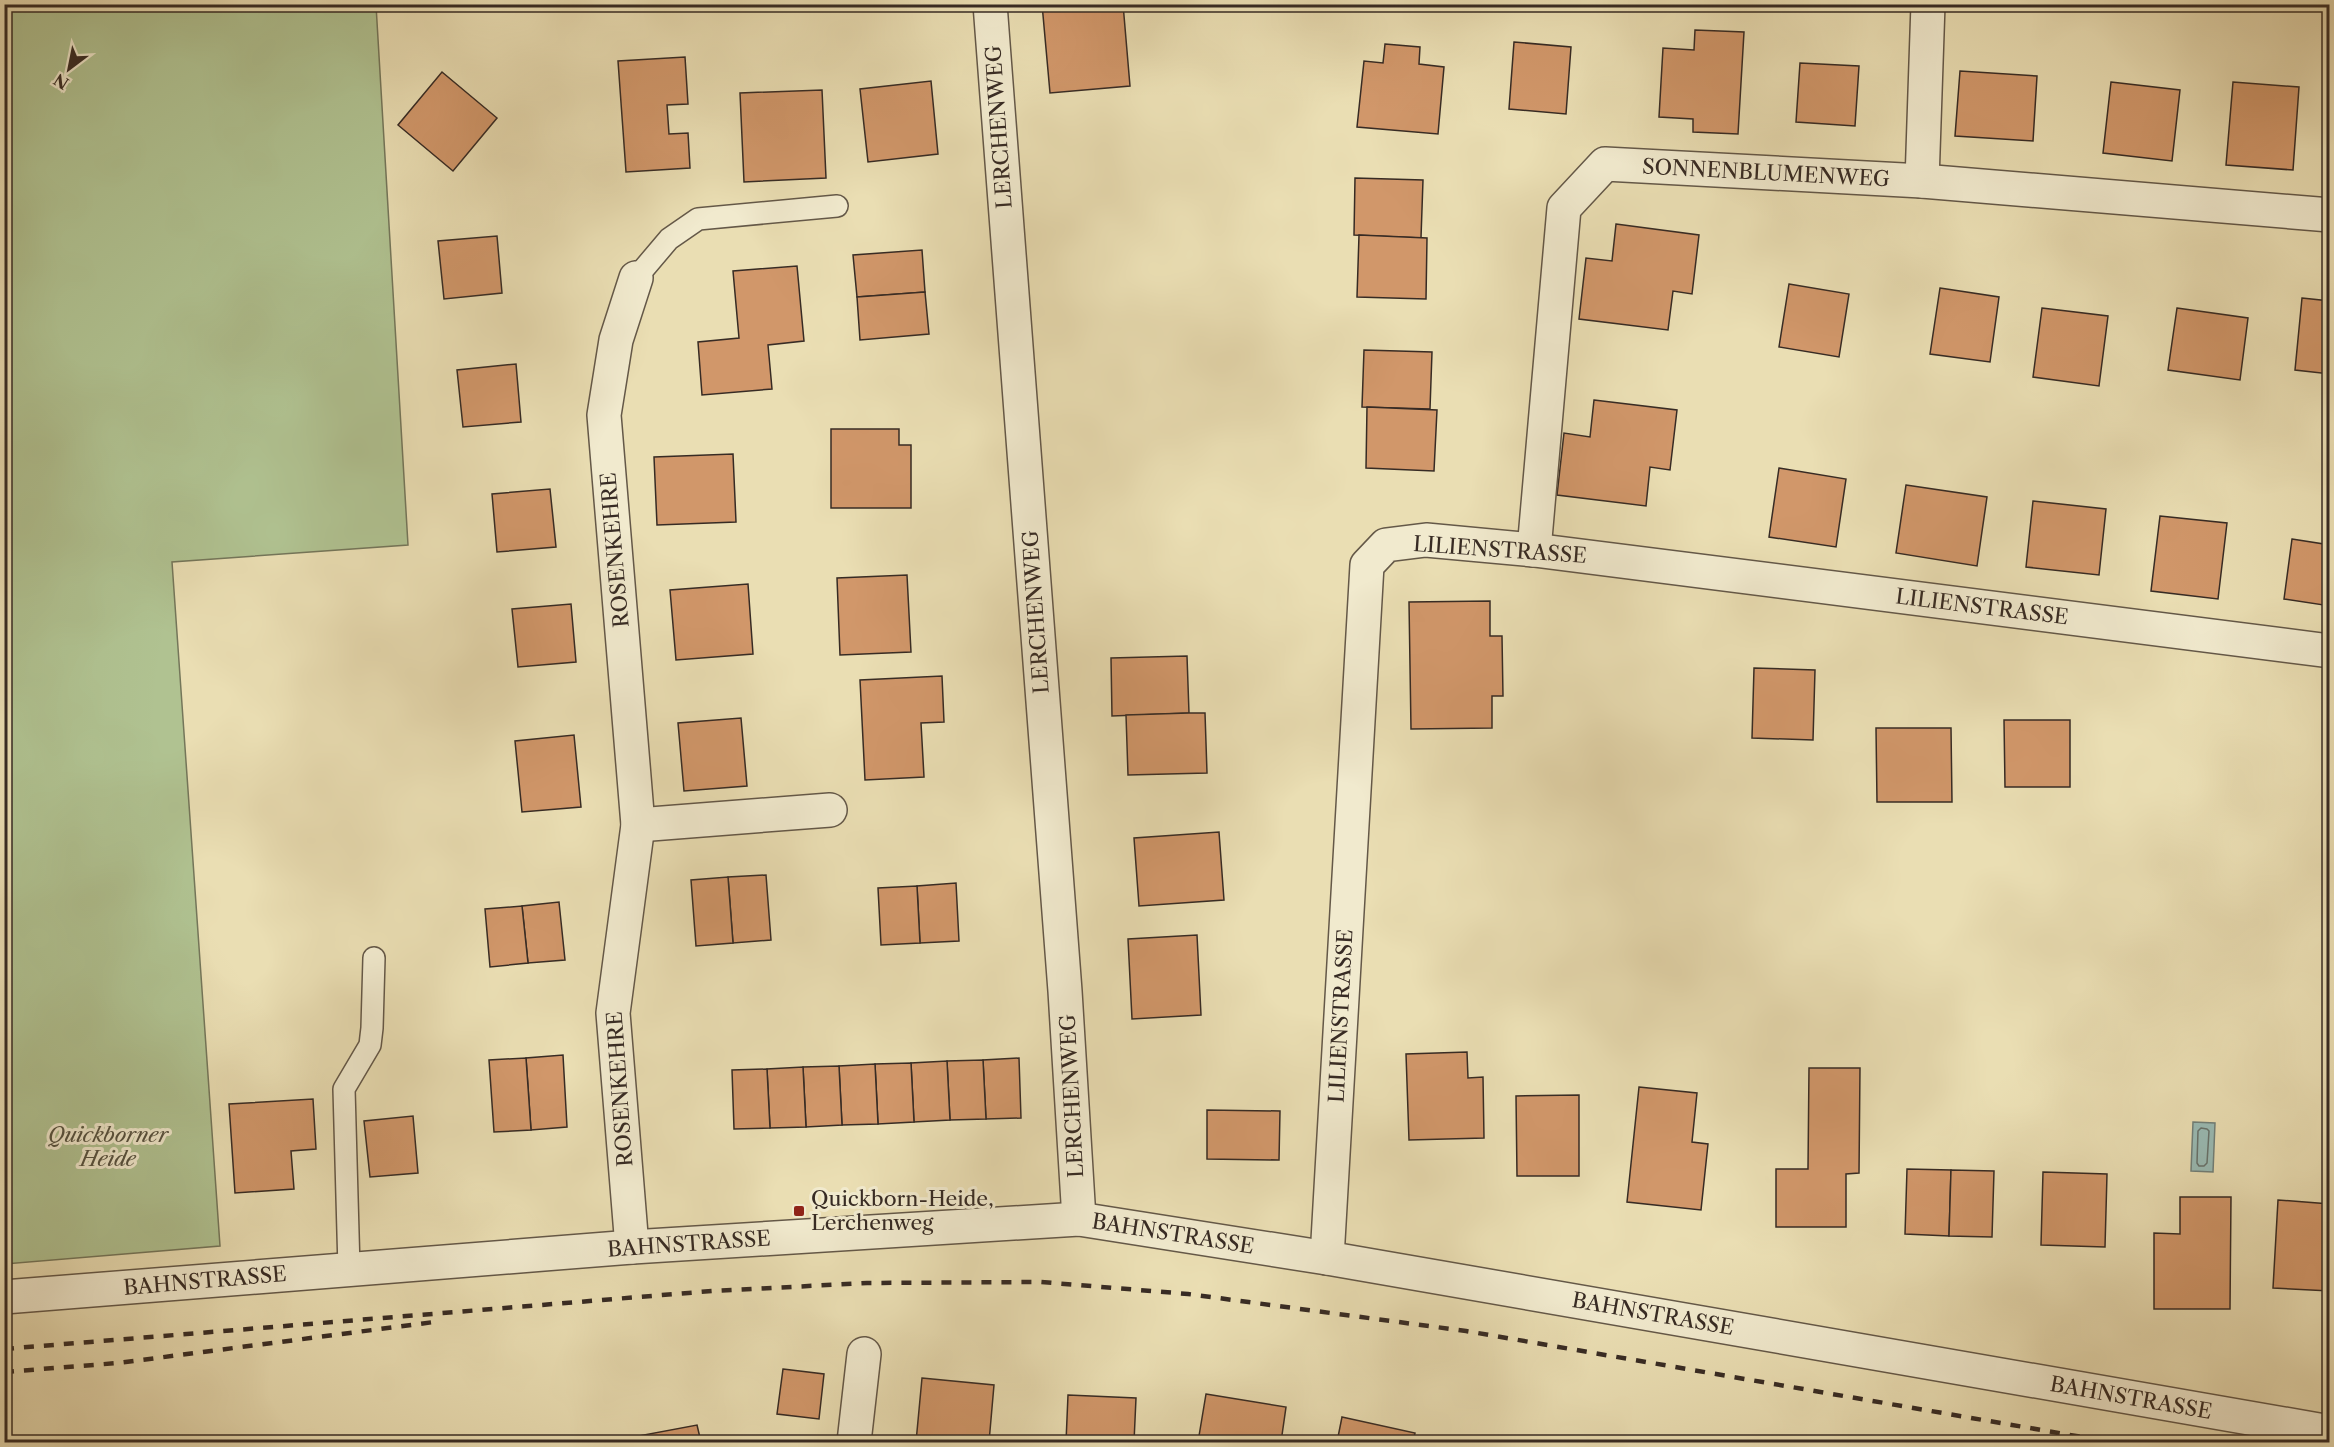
<svg xmlns="http://www.w3.org/2000/svg" width="2334" height="1447" viewBox="0 0 2334 1447" font-family="'Libre Caslon Text',serif">
	<rect width="100%" height="100%" fill="#eadeb3"/>
	<filter id="stains"><feTurbulence type="fractalNoise" baseFrequency=".00333" numOctaves="4"/><feColorMatrix values="0 0 0 0 .2 0 0 0 0 .09 0 0 0 0 .02 0 0 0 .5 -.17"/></filter>
	<radialGradient id="worn" r=".72"><stop offset=".6" stop-color="#630" stop-opacity="0"/><stop offset="1" stop-color="#630" stop-opacity=".3"/></radialGradient>
	<path fill="#b0c291" stroke="#74765a" stroke-width="1.5" d="M5,4L376,5L408,545L172,562L220,1246L5,1264Z"/>
	<path fill="#9abbb4" stroke="#72817a" stroke-width="1.5" d="M2193,1122L2215,1123L2213,1172L2191,1171Z"/>
	<g fill="none" stroke-linecap="round" stroke-linejoin="round">
		<path stroke="#68736c" stroke-width="1.5" d="M2201,1128L2207,1129L2209,1131L2207,1163L2204,1166H2199L2197,1163L2198,1131Z"/>
	</g>
	<g fill="#d1976a" stroke="#372b24" stroke-width="1.5">
		<path d="M1042,4H1123L1130,86L1050,93Z"/>
		<path d="M1695,30L1744,32L1738,134L1693,132V119L1659,117L1663,48L1694,50Z"/>
		<path d="M1514,42L1571,47L1566,114L1509,109Z"/>
		<path d="M1385,44L1420,47L1419,64L1444,67L1438,134L1357,127L1364,61L1383,63Z"/>
		<path d="M685,57L688,104L667,105L669,134L688,133L690,168L626,172L618,61Z"/>
		<path d="M1800,63L1859,66L1855,126L1796,122Z"/>
		<path d="M1960,71L2037,76L2033,141L1955,136Z"/>
		<path d="M442,72L497,118L453,171L398,125Z"/>
		<path d="M931,81L938,154L868,162L860,89Z"/>
		<path d="M2111,82L2180,90L2172,161L2103,153Z"/>
		<path d="M2233,82L2299,87L2293,170L2226,165Z"/>
		<path d="M822,90L826,178L744,182L740,93Z"/>
		<path d="M1355,178L1423,180L1421,238L1354,235Z"/>
		<path d="M1616,224L1699,235L1692,294L1673,291L1668,330L1579,319L1586,258L1612,261Z"/>
		<path d="M1359,235L1427,238L1426,299L1357,297Z"/>
		<path d="M497,236L502,293L444,299L438,241Z"/>
		<path d="M922,250L925,292L857,297L853,255Z"/>
		<path d="M797,266L804,341L768,345L772,389L702,395L698,342L739,338L733,271Z"/>
		<path d="M1789,284L1849,294L1839,357L1779,347Z"/>
		<path d="M1940,288L1999,297L1990,362L1930,354Z"/>
		<path d="M925,292L929,334L860,340L857,297Z"/>
		<path d="M2302,298L2330,301V374L2295,370Z"/>
		<path d="M2042,308L2108,316L2099,386L2033,377Z"/>
		<path d="M2177,308L2248,318L2240,380L2168,370Z"/>
		<path d="M1364,350L1432,352L1430,409L1362,407Z"/>
		<path d="M516,364L521,422L463,427L457,370Z"/>
		<path d="M1594,400L1677,410L1670,470L1650,467L1646,506L1557,495L1564,433L1590,437Z"/>
		<path d="M1367,407L1437,410L1434,471L1366,468Z"/>
		<path d="M831,429H899V445H911V508H831Z"/>
		<path d="M733,454L736,522L657,525L654,457Z"/>
		<path d="M1779,468L1846,479L1836,547L1769,537Z"/>
		<path d="M1906,485L1987,497L1977,566L1896,553Z"/>
		<path d="M550,489L556,547L497,552L492,494Z"/>
		<path d="M2033,501L2106,509L2099,575L2026,567Z"/>
		<path d="M2160,516L2227,523L2218,599L2151,591Z"/>
		<path d="M2292,539L2330,545V606L2284,599Z"/>
		<path d="M907,575L911,652L840,655L837,578Z"/>
		<path d="M748,584L753,654L676,660L670,590Z"/>
		<path d="M1490,601V636H1502L1503,696H1492V728L1411,729L1409,602Z"/>
		<path d="M571,604L576,662L518,667L512,609Z"/>
		<path d="M1187,656L1189,713L1112,716L1111,658Z"/>
		<path d="M1754,668L1815,670L1813,740L1752,738Z"/>
		<path d="M942,676L944,722L921,723L924,777L865,780L860,680Z"/>
		<path d="M1189,713H1205L1207,773L1128,775L1126,715Z"/>
		<path d="M741,718L747,786L684,791L678,723Z"/>
		<path d="M2004,720H2070V787H2005Z"/>
		<path d="M1876,728H1951L1952,802H1877Z"/>
		<path d="M574,735L581,807L522,812L515,741Z"/>
		<path d="M1219,832L1224,900L1139,906L1134,838Z"/>
		<path d="M766,875L771,940L733,943L728,877Z"/>
		<path d="M728,877L733,943L696,946L691,880Z"/>
		<path d="M956,883L959,941L920,943L917,886Z"/>
		<path d="M917,886L920,943L881,945L878,888Z"/>
		<path d="M559,902L565,960L528,963L522,906Z"/>
		<path d="M522,906L528,963L490,967L485,909Z"/>
		<path d="M1197,935L1201,1015L1132,1019L1128,939Z"/>
		<path d="M1467,1052L1468,1078L1483,1077L1484,1138L1409,1140L1406,1054Z"/>
		<path d="M563,1055L567,1127L531,1130L526,1058Z"/>
		<path d="M526,1058L531,1130L494,1132L489,1060Z"/>
		<path d="M1019,1058L1021,1118L986,1119L983,1060Z"/>
		<path d="M983,1060L986,1119L950,1120L947,1061Z"/>
		<path d="M947,1061L950,1120L914,1122L911,1063Z"/>
		<path d="M911,1063L914,1122L878,1124L875,1064Z"/>
		<path d="M875,1064L878,1124L842,1125L839,1066Z"/>
		<path d="M839,1066L842,1125L806,1127L803,1067Z"/>
		<path d="M803,1067L806,1127L770,1128L767,1069Z"/>
		<path d="M1809,1068H1860L1859,1173L1846,1174V1227H1776V1169H1808Z"/>
		<path d="M767,1069L770,1128L734,1129L732,1070Z"/>
		<path d="M1639,1087L1697,1093L1692,1142L1708,1144L1701,1210L1627,1202Z"/>
		<path d="M1579,1095V1176H1517L1516,1096Z"/>
		<path d="M313,1099L316,1149L291,1151L294,1189L235,1193L229,1104Z"/>
		<path d="M1207,1110L1280,1111L1279,1160L1207,1159Z"/>
		<path d="M413,1116L418,1173L370,1177L364,1121Z"/>
		<path d="M1907,1169L1951,1170L1949,1236L1905,1234Z"/>
		<path d="M1951,1170L1994,1171L1992,1237L1949,1236Z"/>
		<path d="M2043,1172L2107,1174L2105,1247L2041,1245Z"/>
		<path d="M2180,1197H2231L2230,1309H2154V1233L2180,1234Z"/>
		<path d="M2278,1200L2330,1204V1291L2273,1288Z"/>
		<path d="M783,1369L824,1374L819,1419L777,1414Z"/>
		<path d="M922,1378L994,1385L989,1442H916Z"/>
		<path d="M1206,1394L1286,1407L1281,1442H1198Z"/>
		<path d="M1068,1395L1136,1398L1134,1442H1066Z"/>
		<path d="M1342,1417L1415,1433L1413,1442H1337Z"/>
		<path d="M697,1425L701,1442H635L633,1437Z"/>
	</g>
	<g fill="none" stroke-linecap="round" stroke-linejoin="round">
		<defs>
			<g id="lane">
				<path d="M636,278L669,239L698,219L837,206"/>
				<path d="M349,1269L344,1089L370,1045L372,1028L374,958"/>
			</g>
			<g id="street">
				<path d="M990,4L1065,991L1079,1219"/>
				<path d="M1922,181L1928,4"/>
				<path d="M1534,550L1564,208L1605,164L1922,181L2330,215"/>
				<path d="M638,825L830,810"/>
				<path d="M632,1247L613,1013L638,825L604,415L616,340L636,278"/>
				<path d="M1327,1258L1367,565L1386,545L1426,540L1534,550L2330,651"/>
				<path d="M4,1297L632,1247L1079,1219L1327,1258L2330,1432"/>
				<path d="M854,1442L864,1354"/>
			</g>
		</defs>
		<use href="#lane" stroke="#645848" stroke-width="24"/>
		<use href="#street" stroke="#645848" stroke-width="36"/>
		<use href="#lane" stroke="#f1eace" stroke-width="21"/>
		<use href="#street" stroke="#f1eace" stroke-width="33"/>
		<g stroke="#372b24" stroke-width="4.5" stroke-dasharray="10 10" stroke-linecap="butt">
			<path d="M4,1349L712,1291L867,1283L1041,1282L1188,1294L1466,1331L2111,1442"/>
			<path d="M4,1372L118,1363L434,1322"/>
		</g>
	</g>
	<rect fill="#8f2418" stroke="#f1eace" stroke-width="2" x="793" y="1205" width="12" height="12" rx="3"/>
	<g text-anchor="middle" stroke-width="6" stroke-linejoin="round" paint-order="stroke">
		<g font-size="21" fill="#372b24" stroke="#f1eace">
			<text transform="translate(999 127) rotate(-94)" y="7">LERCHENWEG</text>
			<text transform="translate(1766 173) rotate(3)" y="7">SONNENBLUMENWEG</text>
			<text transform="translate(615 550) rotate(-95)" y="7">ROSENKEHRE</text>
			<text transform="translate(1500 550) rotate(4)" y="7">LILIENSTRASSE</text>
			<text transform="translate(1982 607) rotate(7)" y="7">LILIENSTRASSE</text>
			<text transform="translate(1036 612) rotate(-94)" y="7">LERCHENWEG</text>
			<text transform="translate(1341 1016) rotate(-87)" y="7">LILIENSTRASSE</text>
			<text transform="translate(620 1089) rotate(-94)" y="7">ROSENKEHRE</text>
			<text transform="translate(1072 1096) rotate(-93)" y="7">LERCHENWEG</text>
			<text transform="translate(1173 1234) rotate(9)" y="7">BAHNSTRASSE</text>
			<text transform="translate(689 1244) rotate(-4)" y="7">BAHNSTRASSE</text>
			<text transform="translate(205 1281) rotate(-5)" y="7">BAHNSTRASSE</text>
			<text transform="translate(1653 1314) rotate(10)" y="7">BAHNSTRASSE</text>
			<text transform="translate(2131 1398) rotate(10)" y="7">BAHNSTRASSE</text>
		</g>
		<g font-size="21" font-style="italic" fill="#55513f" stroke="#f1eace">
			<text x="108" y="1142">Quickborner<tspan x="108" dy="24">Heide</tspan></text>
		</g>
		<g font-size="21" fill="#372b24" stroke="#f1eace" text-anchor="start">
			<text x="811" y="1206">Quickborn-Heide,<tspan x="811" dy="24">Lerchenweg</tspan></text>
		</g>
	</g>
	<rect width="2334" height="1447" fill="none" stroke="#eadeb3" stroke-width="24"/>
	<rect x="6" y="6" width="2322" height="1435" fill="none" stroke="#372b24" stroke-width="3"/>
	<rect x="12" y="12" width="2310" height="1423" fill="none" stroke="#372b24" stroke-width="1.5"/>
	<g transform="translate(69 69) rotate(212)" stroke="#f1eace" stroke-width="4.5" paint-order="stroke">
	<path d="M0-4.5L10 22L0 15L-10 22Z" fill="#372b24"/>
	<text y="-9" font-size="16" font-weight="bold" text-anchor="middle" fill="#372b24">N</text>
	</g>
	<rect width="100%" height="100%" filter="url(#stains)"/>
	<rect width="100%" height="100%" fill="url(#worn)"/>
</svg>
